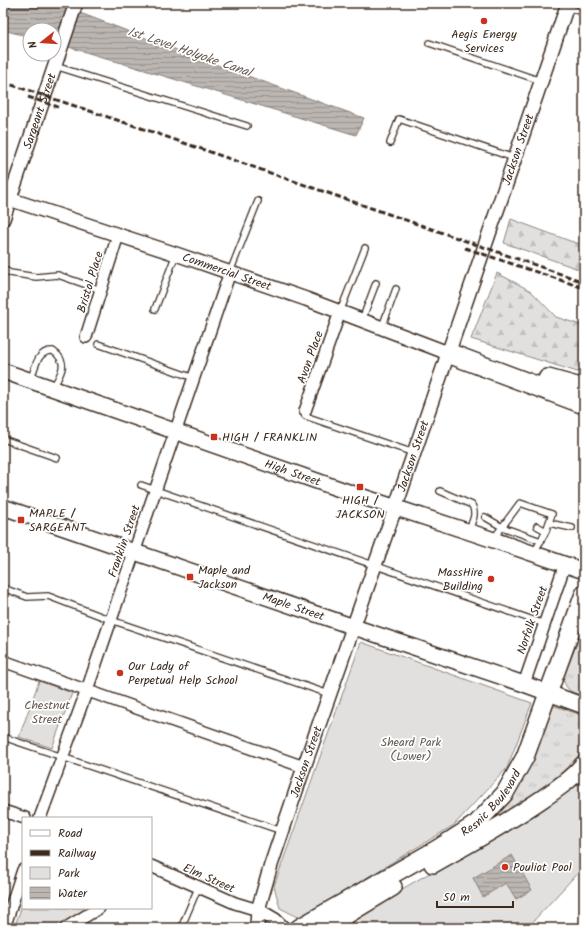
<svg xmlns="http://www.w3.org/2000/svg" width="587" height="931" viewBox="0 0 587 931" font-family="Kalam,sans-serif">
	<defs>
		<pattern id="grass-tufts" width="24" height="20" patternUnits="userSpaceOnUse"><rect width="24" height="20" fill="#e2e0de"/><path d="M3 7l-1-3M5 7V3M7 7l1-3M15 17l-1-3M17 17v-4M19 17l1-3" fill="none" stroke="#c3c0be"/></pattern>
		<pattern id="forest-firs" width="22" height="20" patternUnits="userSpaceOnUse"><rect width="22" height="20" fill="#e2e0de"/><path d="M5 1l3.5 6h-7zM16 11l3.5 6h-7z" fill="#c3c0be"/></pattern>
		<pattern id="water-rules" width="6" height="5" patternUnits="userSpaceOnUse"><rect width="6" height="5" fill="#bcb6b3"/><path d="M0 2.5h6" fill="none" stroke="#9a9491"/></pattern>
	</defs>
	<rect width="100%" height="100%" fill="#fff"/>
	<filter id="ink" filterUnits="userSpaceOnUse"><feTurbulence type="fractalNoise" baseFrequency=".025" numOctaves="2"/><feDisplacementMap in="SourceGraphic" scale="8" xChannelSelector="R" yChannelSelector="G"/><feConvolveMatrix kernelMatrix="1 2 1 2 8 2 1 2 1" color-interpolation-filters="sRGB"/></filter>
	<g filter="url(#ink)">
		<g fill="url(#grass-tufts)" stroke="#8e857e">
			<path d="M584,625V696C572,692 567,692 563,679Z"/>
			<path d="M552,706H555L584,716V750C556,781 530,801 492,819Z"/>
		</g>
		<g fill="url(#forest-firs)" stroke="#8e857e">
			<path d="M511,219L570,241L584,245V271L504,243Z"/>
			<path d="M497,273L531,291L556,317L584,326V374L471,339Z"/>
		</g>
		<g fill="#e2e0de" stroke="#8e857e">
			<path d="M361,642L532,703L507,768L454,825L300,918L280,908L274,886Z"/>
			<path d="M39,681L72,693L52,748L19,737Z"/>
			<path d="M584,775V866L527,928H335L562,796Z"/>
			<path d="M23,903V908H91L56,928H14Z"/>
		</g>
		<g fill="url(#water-rules)" stroke="#887e77">
			<path d="M3,3H54L198,58L364,118L356,135L79,50L54,43V30H30V37L3,30Z"/>
			<path d="M512,855L532,890L516,899L506,883L483,897L473,878Z"/>
		</g>
		<g fill="none" stroke-linecap="round" stroke-linejoin="round">
			<defs>
				<g id="service">
					<path d="M567,7L584,13"/>
					<path d="M429,43L541,81"/>
					<path d="M55,66L247,126"/>
					<path d="M390,143L399,119L514,158"/>
					<path d="M3,269L10,273L36,277L58,275L101,290"/>
					<path d="M230,272L258,201"/>
					<path d="M155,309L176,254"/>
					<path d="M340,312L365,248"/>
					<path d="M362,320L376,283"/>
					<path d="M382,327L396,289"/>
					<path d="M98,344L194,378"/>
					<path d="M31,379C35,368 37,350 53,351C70,363 60,374 53,388"/>
					<path d="M305,411V416L414,453"/>
					<path d="M3,439L57,458"/>
					<path d="M141,485L545,624"/>
					<path d="M440,491L472,505C477,515 472,522 468,531"/>
					<path d="M485,517L502,527L541,541"/>
					<path d="M549,523L572,528"/>
					<path d="M537,526L546,531"/>
					<path d="M494,538L520,503L552,514L546,531L534,553"/>
					<path d="M3,588L27,597L48,596L111,620L329,694"/>
					<path d="M3,737L282,831"/>
					<path d="M181,928L198,888"/>
				</g>
				<g id="minor">
					<path d="M86,337L118,235"/>
					<path d="M305,411L340,312"/>
					<path d="M3,661L304,767"/>
					<path d="M524,684L565,564"/>
					<path d="M3,811L25,818"/>
					<path d="M40,818L87,690L230,272"/>
					<path d="M151,866L235,903L258,910"/>
					<path d="M4,928L23,870"/>
					<path d="M66,928L99,908"/>
				</g>
				<g id="tertiary">
					<path id="s1" d="M3,197L176,254L306,299L448,353"/>
					<path id="s2" d="M3,219L76,3"/>
					<path d="M258,910L275,920L283,928"/>
					<path id="s3" d="M258,928L257,925L258,910L271,865L304,767L399,497L568,3"/>
				</g>
				<g id="secondary">
					<path id="s4" d="M3,371L351,493L479,535L584,571"/>
					<path id="s5" d="M3,507L354,627L524,684L584,706"/>
				</g>
				<g id="primary">
					<path d="M433,864C470,843 507,823 542,799C557,789 573,778 584,764"/>
					<path id="s6" d="M299,928L437,849L476,824L505,793L525,757L584,594"/>
					<path d="M325,928L393,887"/>
				</g>
				<g id="motorway">
					<path d="M448,353L584,404"/>
					<path d="M548,379L584,389"/>
				</g>
			</defs>
			<use href="#service" stroke="#3b2a1e" stroke-width="8"/>
			<use href="#minor" stroke="#3b2a1e" stroke-width="14"/>
			<use href="#tertiary" stroke="#3b2a1e" stroke-width="16"/>
			<use href="#secondary" stroke="#3b2a1e" stroke-width="18"/>
			<use href="#primary" stroke="#3b2a1e" stroke-width="20"/>
			<use href="#motorway" stroke="#3b2a1e" stroke-width="22"/>
			<use href="#service" stroke="#fff" stroke-width="5.5"/>
			<use href="#minor" stroke="#fff" stroke-width="11"/>
			<use href="#tertiary" stroke="#fff" stroke-width="13"/>
			<use href="#secondary" stroke="#fff" stroke-width="15"/>
			<use href="#primary" stroke="#fff" stroke-width="17"/>
			<use href="#motorway" stroke="#fff" stroke-width="19"/>
			<g stroke="#3b2a1e" stroke-width="3" stroke-dasharray="6 3" stroke-linecap="butt">
				<path d="M3,82L141,128L584,282"/>
				<path d="M28,97L58,107"/>
				<path d="M465,248L584,288"/>
			</g>
		</g>
	</g>
	<g fill="#c8321e" stroke="#fff" stroke-width="1.5">
		<circle cx="484" cy="21" r="4"/>
		<rect x="210" y="433" width="8" height="8" rx="2"/>
		<rect x="356" y="483" width="8" height="8" rx="2"/>
		<rect x="17" y="516" width="8" height="8" rx="2"/>
		<rect x="186" y="573" width="8" height="8" rx="2"/>
		<circle cx="491" cy="579" r="4"/>
		<circle cx="120" cy="673" r="4"/>
		<circle cx="505" cy="867" r="4"/>
	</g>
	<g text-anchor="middle" stroke-width="3.5" stroke-linejoin="round" paint-order="stroke">
		<g font-size="12" fill="#3b2a1e" stroke="#fff" text-anchor="start">
			<text x="484" y="38" text-anchor="middle">Aegis Energy<tspan x="484" dy="14">Services</tspan></text>
			<text x="222" y="441">HIGH / FRANKLIN</text>
			<text x="360" y="504" text-anchor="middle">HIGH /<tspan x="360" dy="14">JACKSON</tspan></text>
			<text x="29" y="517">MAPLE /<tspan x="29" dy="14">SARGEANT</tspan></text>
			<text x="198" y="574">Maple and<tspan x="198" dy="14">Jackson</tspan></text>
			<text x="483" y="576" text-anchor="end">MassHire<tspan x="483" dy="14">Building</tspan></text>
			<text x="128" y="670">Our Lady of<tspan x="128" dy="14">Perpetual Help School</tspan></text>
			<text x="513" y="871">Pouliot Pool</text>
		</g>
		<g font-size="12" fill="#3b2a1e" stroke="#fff">
			<text dy="4" stroke="none"><textPath href="#s2" startOffset="114">Sargeant Street</textPath></text>
			<text dy="4" stroke="none"><textPath href="#s3" startOffset="822">Jackson Street</textPath></text>
			<text dy="4" stroke="none"><textPath href="#s1" startOffset="236">Commercial Street</textPath></text>
			<text transform="translate(90 282) rotate(-73)" y="4">Bristol Place</text>
			<text transform="translate(310 357) rotate(-70)" y="4">Avon Place</text>
			<text dy="4" stroke="none"><textPath href="#s3" startOffset="498">Jackson Street</textPath></text>
			<text dy="4" stroke="none"><textPath href="#s4" startOffset="307">High Street</textPath></text>
			<text transform="translate(124 541) rotate(-71)" y="4">Franklin Street</text>
			<text dy="4" stroke="none"><textPath href="#s5" startOffset="307">Maple Street</textPath></text>
			<text transform="translate(532 620) rotate(-71)" y="4">Norfolk Street</text>
			<text dy="4" stroke="none"><textPath href="#s3" startOffset="174">Jackson Street</textPath></text>
			<text dy="4" stroke="none"><textPath href="#s6" startOffset="231">Resnic Boulevard</textPath></text>
			<text transform="translate(209 878) rotate(24)" y="4">Elm Street</text>
		</g>
		<g font-size="12" fill="#65584e" stroke="#fff">
			<text x="47" y="709">Chestnut<tspan x="47" dy="14">Street</tspan></text>
			<text x="411" y="746">Sheard Park<tspan x="411" dy="14">(Lower)</tspan></text>
		</g>
		<g font-size="13" font-style="italic" fill="#685b52" stroke="#fff">
			<text transform="translate(190 51) rotate(19)" y="5">1st Level Holyoke Canal</text>
		</g>
	</g>
	<rect width="587" height="931" fill="none" stroke="#fff" stroke-width="16"/>
	<rect x="8" y="8" width="571" height="915" fill="none" stroke="#3b2a1e" stroke-width="1.5" filter="url(#ink)"/>
	<rect x="22" y="817" width="130" height="92" fill="#ffffff" stroke="#b1aaa5"/>
	<rect x="30" y="830" width="20" height="6" fill="#ffffff" stroke="#b1aaa5"/>
	<text x="58" y="837" font-size="12" fill="#3b2a1e">Road</text>
	<rect x="30" y="850" width="20" height="6" fill="#3b2a1e" stroke="#b1aaa5"/>
	<text x="58" y="857" font-size="12" fill="#3b2a1e">Railway</text>
	<rect x="30" y="867" width="20" height="12" fill="#e2e0de" stroke="#b1aaa5"/>
	<text x="58" y="877" font-size="12" fill="#3b2a1e">Park</text>
	<rect x="30" y="887" width="20" height="12" fill="url(#water-rules)" stroke="#b1aaa5"/>
	<text x="58" y="897" font-size="12" fill="#3b2a1e">Water</text>
	<g transform="translate(42 42) rotate(253)"><circle r="19" fill="#ffffff" stroke="#b1aaa5"/>
	<path d="M0-3L7 15L0 10L-7 15Z" fill="#c8321e"/>
	<text y="-6" font-size="11" font-weight="bold" text-anchor="middle" fill="#3b2a1e">N</text>
	</g>
	<path d="M437 901v6h76v-6" fill="none" stroke="#3b2a1e" stroke-width="2"/>
	<text x="443" y="901" font-size="12" fill="#3b2a1e" stroke="#ffffff" stroke-width="3" paint-order="stroke">50 m</text>
</svg>
